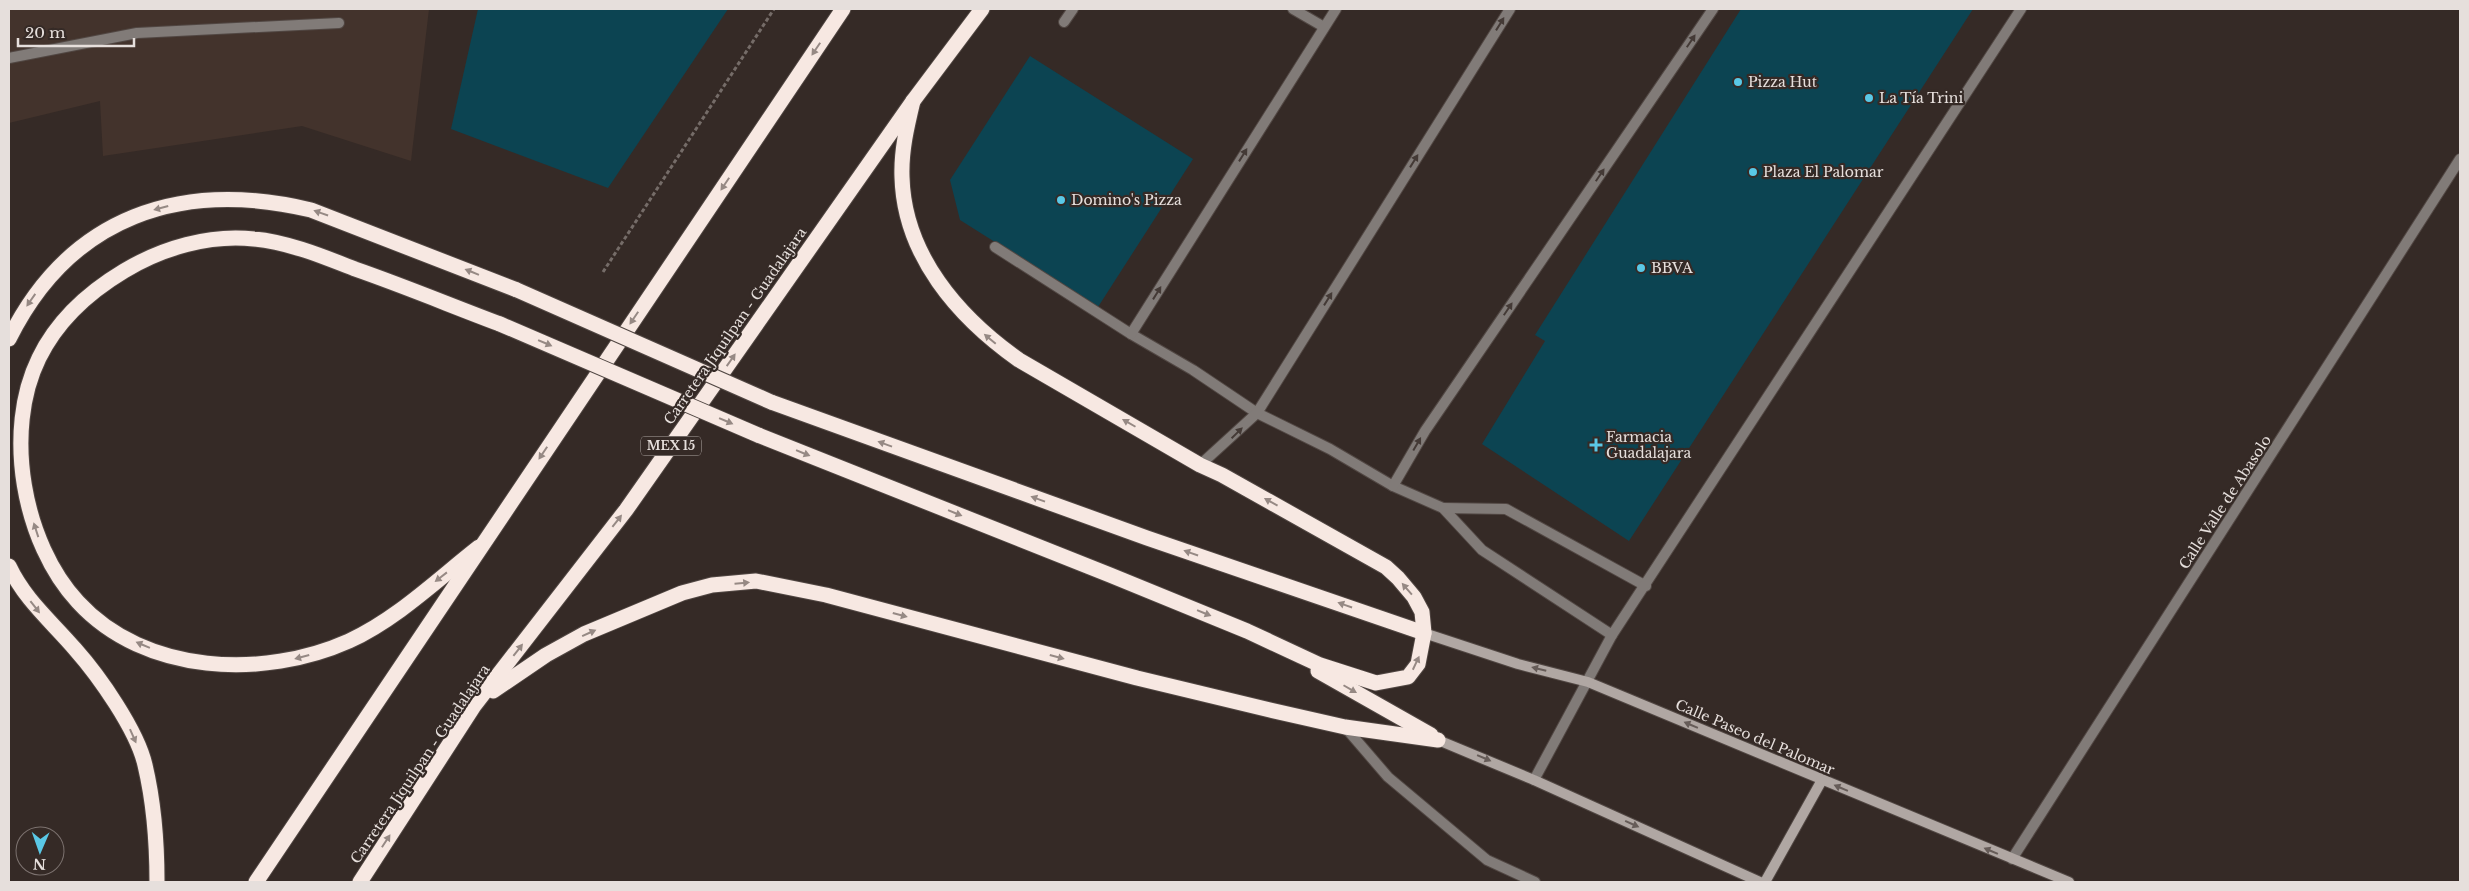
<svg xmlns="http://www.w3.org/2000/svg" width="2469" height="891" viewBox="0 0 2469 891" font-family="'Libre Baskerville',serif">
	<rect width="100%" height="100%" fill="#352a26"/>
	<path fill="#43332c" d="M9,9H429L411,161L302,126L103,156L100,101L9,123Z"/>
	<g fill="#0c4452">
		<path d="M478,9H728L608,188L451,129Z"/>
		<path d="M1741,9H1973L1629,541L1482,444L1545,341L1535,335Z"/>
		<path d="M1030,56L1193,159L1098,307L960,220L950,180Z"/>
	</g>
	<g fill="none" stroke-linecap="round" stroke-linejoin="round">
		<defs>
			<g id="lane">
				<path d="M1293,9L1324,27"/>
				<path d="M1064,22L1073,9"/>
				<path d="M9,58L137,33L339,23"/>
				<path d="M995,247L1131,334L1193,370L1257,413L1330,449L1393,486L1443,508L1482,550L1612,635"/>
				<path d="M1131,334L1336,9"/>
				<path d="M1200,465L1257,413L1510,9"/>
				<path d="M1393,486L1425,431L1713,9"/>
				<path d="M1443,508L1506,509L1646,586"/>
				<path d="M1345,727L1388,777L1487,860L1535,882"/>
			</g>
			<g id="street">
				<path d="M1534,780L1612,635L2021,9"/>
				<path d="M2012,859L2460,159"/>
			</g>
			<g id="secondary">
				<path d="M1424,633L1518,664L1588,682L2069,882"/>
				<path d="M1438,740L1534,780L1760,882"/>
				<path d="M1765,882L1822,780"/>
			</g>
			<g id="highway">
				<path d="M9,339C70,216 181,179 311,210L517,290"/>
				<path d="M771,402L1147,538L1424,633"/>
				<path d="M758,435L1110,575L1247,631L1320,665L1376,683L1408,677L1418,664L1424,633L1422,612L1414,597L1398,578L1386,567L1222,475L1200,465L1019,360C958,317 904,255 902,177C901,151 907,126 913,101"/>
				<path d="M479,547C438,579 397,619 349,641C264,679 145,675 78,602C23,543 3,431 39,358C57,321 89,292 124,271C162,248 210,234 254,239C288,242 324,257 355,269C404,286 452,306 500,324"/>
				<path d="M9,566C25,600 51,621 75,649C99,676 137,730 145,765C154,803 157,844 157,882"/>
				<path d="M1318,671L1431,735"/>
				<path d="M493,691L546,655L584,634L682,593L712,585L756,581L826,595L1137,678L1270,710L1345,727L1438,740"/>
				<path d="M256,882L843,9"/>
				<path d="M360,882L474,706L626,510L913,101L982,9"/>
			</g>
		</defs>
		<use href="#lane" stroke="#514743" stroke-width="12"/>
		<use href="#street" stroke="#514743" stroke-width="12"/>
		<use href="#secondary" stroke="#514743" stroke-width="12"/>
		<use href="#highway" stroke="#514743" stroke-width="17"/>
		<path stroke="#756c68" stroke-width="3" stroke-dasharray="4 2.5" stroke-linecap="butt" d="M603,272L774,9"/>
		<use href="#lane" stroke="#817b78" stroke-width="10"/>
		<use href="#street" stroke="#817b78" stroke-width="10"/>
		<use href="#secondary" stroke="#b0a7a3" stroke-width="10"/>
		<use href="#highway" stroke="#f7e8e2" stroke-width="15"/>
		<defs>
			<g id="highway-bridge">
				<path d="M517,290L771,402"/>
				<path d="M500,324L758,435"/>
			</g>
		</defs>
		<use href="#highway-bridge" stroke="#514743" stroke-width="17" stroke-linecap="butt"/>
		<use href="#highway-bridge" stroke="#f7e8e2" stroke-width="15"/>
	</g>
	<defs><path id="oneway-solid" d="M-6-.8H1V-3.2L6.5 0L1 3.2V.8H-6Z" transform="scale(1.25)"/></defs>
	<g fill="#443a36">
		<use href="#oneway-solid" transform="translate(1500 24) rotate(-58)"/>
		<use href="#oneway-solid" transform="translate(1691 41) rotate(-56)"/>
		<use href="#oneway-solid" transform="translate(1243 155) rotate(-58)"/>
		<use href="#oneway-solid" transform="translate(1414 161) rotate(-58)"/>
		<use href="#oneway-solid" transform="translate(1600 175) rotate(-56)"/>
		<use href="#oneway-solid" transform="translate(1157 293) rotate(-58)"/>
		<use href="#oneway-solid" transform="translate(1328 299) rotate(-58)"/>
		<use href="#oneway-solid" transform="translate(1508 309) rotate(-56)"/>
		<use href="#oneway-solid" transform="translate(1237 433) rotate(-44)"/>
		<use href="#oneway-solid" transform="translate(1417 444) rotate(-60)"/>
	</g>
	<g fill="#968984">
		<use href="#oneway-solid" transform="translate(816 49) rotate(124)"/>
		<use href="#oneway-solid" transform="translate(725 184) rotate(124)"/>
		<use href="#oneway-solid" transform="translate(161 208) rotate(165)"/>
		<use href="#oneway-solid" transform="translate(321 213) rotate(-161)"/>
		<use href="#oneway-solid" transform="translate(472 272) rotate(-158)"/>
		<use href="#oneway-solid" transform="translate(31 300) rotate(125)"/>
		<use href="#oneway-solid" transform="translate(634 318) rotate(124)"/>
		<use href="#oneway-solid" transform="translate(990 339) rotate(-140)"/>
		<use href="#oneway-solid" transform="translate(545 343) rotate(23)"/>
		<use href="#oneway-solid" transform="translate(731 360) rotate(-55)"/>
		<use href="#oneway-solid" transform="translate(726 421) rotate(23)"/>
		<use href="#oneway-solid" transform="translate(1129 423) rotate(-150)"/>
		<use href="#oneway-solid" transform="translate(885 444) rotate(-160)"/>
		<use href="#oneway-solid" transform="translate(543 453) rotate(124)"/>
		<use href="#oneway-solid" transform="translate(803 453) rotate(22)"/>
		<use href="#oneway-solid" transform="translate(1038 499) rotate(-160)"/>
		<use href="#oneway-solid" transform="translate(1271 502) rotate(-151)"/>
		<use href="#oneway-solid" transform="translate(955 513) rotate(22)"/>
		<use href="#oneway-solid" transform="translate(617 521) rotate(-52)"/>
		<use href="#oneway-solid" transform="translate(36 530) rotate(-108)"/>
		<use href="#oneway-solid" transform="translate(1191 553) rotate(-161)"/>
		<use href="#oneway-solid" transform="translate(441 577) rotate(142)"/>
		<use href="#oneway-solid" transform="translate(742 583) rotate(-5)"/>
		<use href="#oneway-solid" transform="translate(1407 589) rotate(-131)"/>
		<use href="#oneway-solid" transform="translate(1345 605) rotate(-161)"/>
		<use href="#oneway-solid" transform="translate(35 607) rotate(52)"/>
		<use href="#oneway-solid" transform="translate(1204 613) rotate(22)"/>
		<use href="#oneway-solid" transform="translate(900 615) rotate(15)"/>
		<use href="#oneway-solid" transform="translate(589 633) rotate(-24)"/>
		<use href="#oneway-solid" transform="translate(143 645) rotate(-157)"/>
		<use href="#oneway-solid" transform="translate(518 650) rotate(-52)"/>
		<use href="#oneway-solid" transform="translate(302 657) rotate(165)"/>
		<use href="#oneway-solid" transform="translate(1057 657) rotate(15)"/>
		<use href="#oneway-solid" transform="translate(1416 663) rotate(-65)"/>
		<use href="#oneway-solid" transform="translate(1350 689) rotate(30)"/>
		<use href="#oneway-solid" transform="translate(133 736) rotate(66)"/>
		<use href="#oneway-solid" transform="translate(386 841) rotate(-57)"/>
	</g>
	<g fill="#665c58">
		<use href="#oneway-solid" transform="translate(1539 669) rotate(-166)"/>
		<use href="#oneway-solid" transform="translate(1691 725) rotate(-157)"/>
		<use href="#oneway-solid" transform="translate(1484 758) rotate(23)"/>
		<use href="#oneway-solid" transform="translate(1841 788) rotate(-157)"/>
		<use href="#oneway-solid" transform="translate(1632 824) rotate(24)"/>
		<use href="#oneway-solid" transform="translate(1991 851) rotate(-157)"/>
	</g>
	<g fill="#5ac8e6" stroke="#352a26" stroke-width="2">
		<circle cx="1738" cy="82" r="5"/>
		<circle cx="1869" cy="98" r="5"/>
		<circle cx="1753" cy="172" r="5"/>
		<circle cx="1061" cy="200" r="5"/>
		<circle cx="1641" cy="268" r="5"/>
		<path d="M1593.5 437.5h5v5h5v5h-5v5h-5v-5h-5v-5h5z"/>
	</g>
	<g text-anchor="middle" stroke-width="4.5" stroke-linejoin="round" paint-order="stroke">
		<rect fill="#352a26" stroke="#b1a9a5" stroke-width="1" x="641" y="436.5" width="60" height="19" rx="4"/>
		<g font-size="12" font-weight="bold" fill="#e6dfdc">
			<text x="671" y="450">MEX 15</text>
		</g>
		<g font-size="14" fill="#e6dfdc" stroke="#352a26" text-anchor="start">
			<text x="1748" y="87">Pizza Hut</text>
			<text x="1879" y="103">La Tía Trini</text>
			<text x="1763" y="177">Plaza El Palomar</text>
			<text x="1071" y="205">Domino's Pizza</text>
			<text x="1651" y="273">BBVA</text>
			<text x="1606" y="442">Farmacia<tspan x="1606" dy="16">Guadalajara</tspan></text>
		</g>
		<g font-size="14" fill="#e6dfdc" stroke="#352a26">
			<text transform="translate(735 326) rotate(-55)" y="5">Carretera Jiquilpan - Guadalajara</text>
			<text transform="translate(2225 502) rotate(-57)" y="5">Calle Valle de Abasolo</text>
			<text transform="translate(1755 737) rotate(23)" y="5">Calle Paseo del Palomar</text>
			<text transform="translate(420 764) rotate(-56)" y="5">Carretera Jiquilpan - Guadalajara</text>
		</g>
	</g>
	<rect width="2469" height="891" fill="none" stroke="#e6dfdc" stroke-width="20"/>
	<g transform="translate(40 851) rotate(182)"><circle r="24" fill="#352a26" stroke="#7c726f"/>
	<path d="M0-4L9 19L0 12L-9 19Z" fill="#5ac8e6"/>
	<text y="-8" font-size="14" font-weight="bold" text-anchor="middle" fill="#e6dfdc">N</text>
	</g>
	<path d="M18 38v8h116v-8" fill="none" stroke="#e6dfdc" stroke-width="2.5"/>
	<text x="25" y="38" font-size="15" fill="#e6dfdc" stroke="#352a26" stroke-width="4" paint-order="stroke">20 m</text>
</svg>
